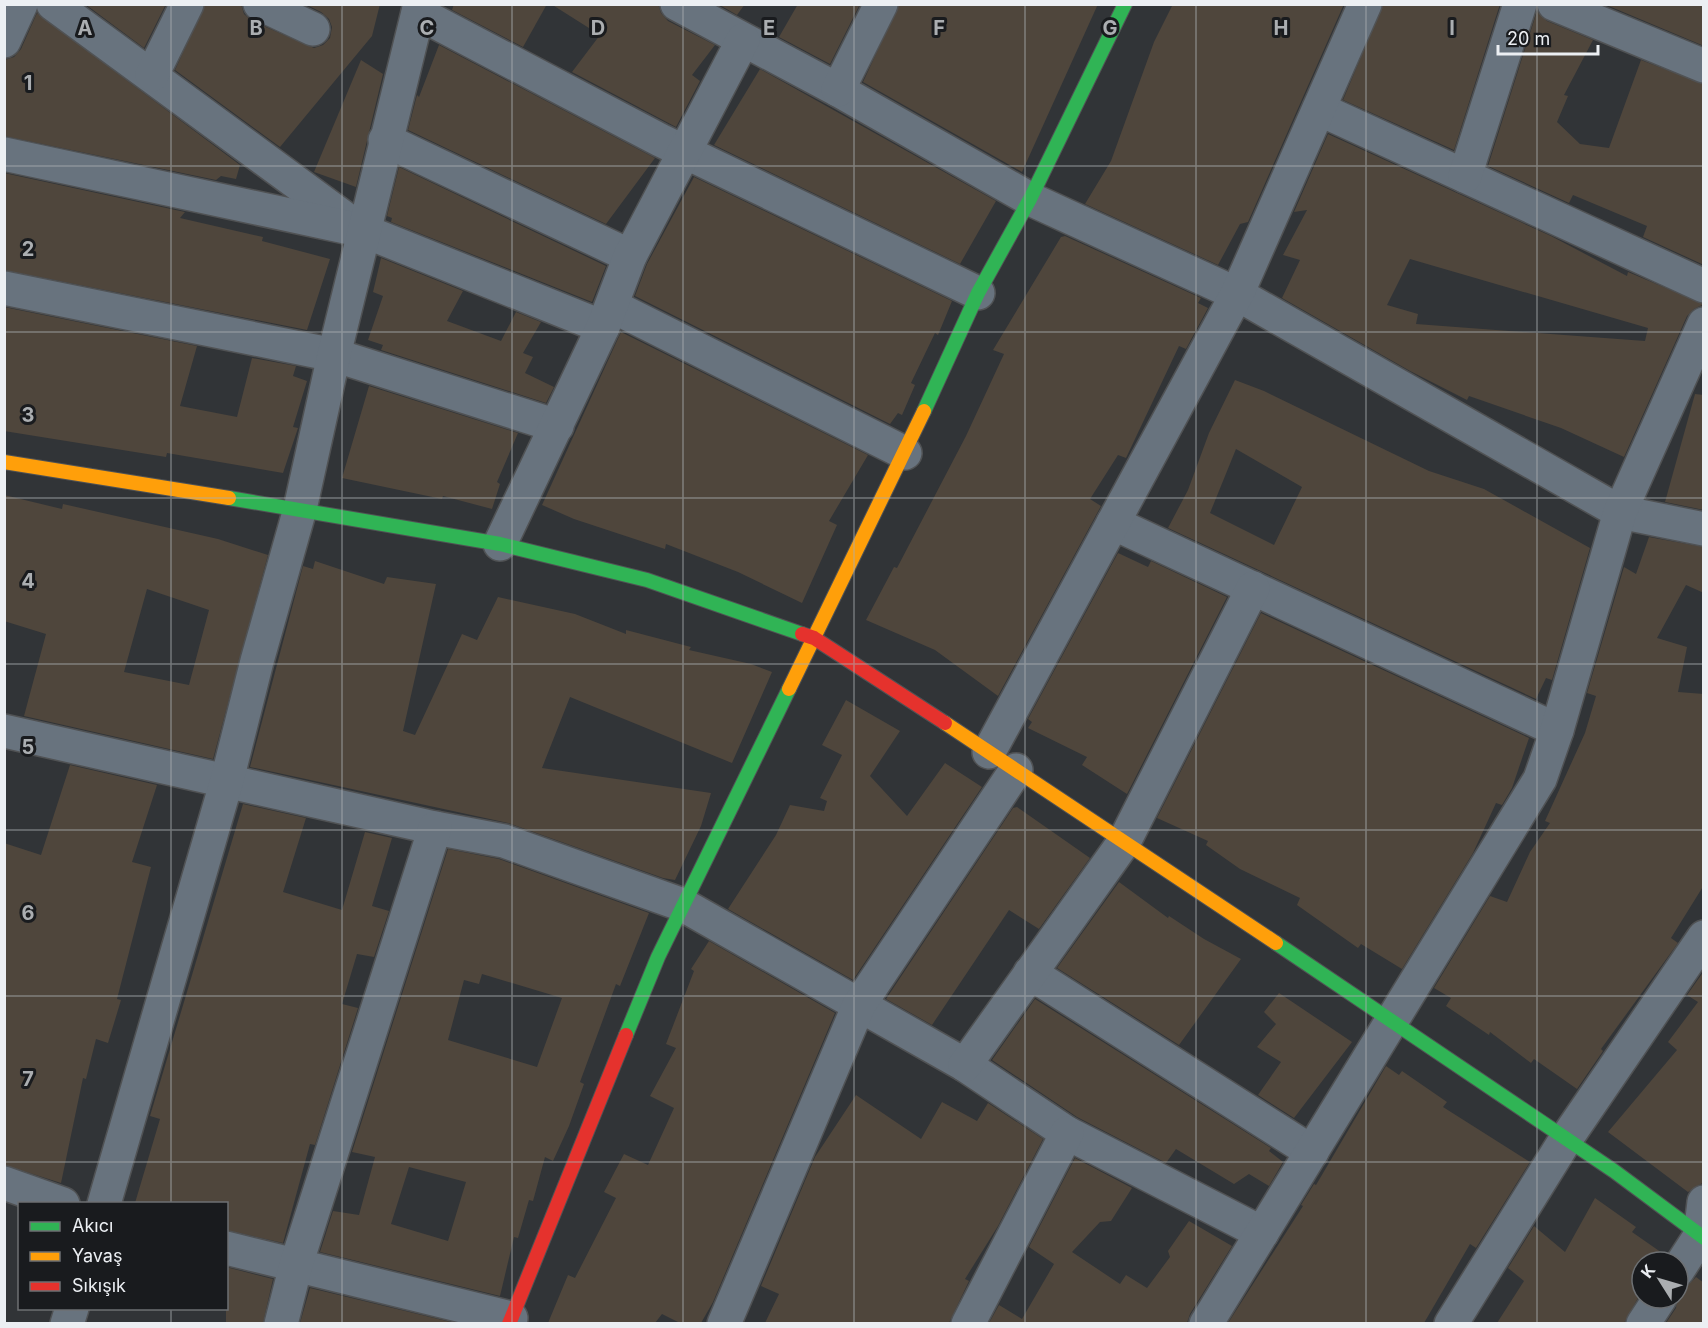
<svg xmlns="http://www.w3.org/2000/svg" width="1708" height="1328" viewBox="0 0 1708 1328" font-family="Inter,sans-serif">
	<rect width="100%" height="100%" fill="#313437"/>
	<g fill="#4f463c" fill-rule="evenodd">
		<path d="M85,4H166L144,48Z"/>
		<path d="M205,4H241L244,14L252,21L314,48L323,45L330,38L332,27L329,19L321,12L305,4H380L372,36L280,147L175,70Z"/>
		<path d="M454,4H547L523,47L452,10Z"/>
		<path d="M551,4H658L661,13L668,21L715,45L692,75L700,81L676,127L572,72L600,35Z"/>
		<path d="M718,4H745L737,15Z"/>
		<path d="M798,4H860L830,64L779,37Z"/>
		<path d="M899,4H1098L1022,172L863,82Z"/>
		<path d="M1173,4H1344L1248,222L1240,224L1218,265L1085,204L1111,161L1154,42Z"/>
		<path d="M1383,4H1500L1454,150L1343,100Z"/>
		<path d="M1604,4H1704V46Z"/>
		<path d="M1537,11L1547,21L1593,40L1564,95L1568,96L1557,122L1580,144L1609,148L1641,60L1704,84V265L1643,237L1647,226L1573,195L1569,203L1488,166Z"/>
		<path d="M37,13L240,165L236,179L221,176L216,180L4,136V60L14,57L21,49Z"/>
		<path d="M439,45L655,158L606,224L408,130L417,95L419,97Z"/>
		<path d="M361,60L383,74L356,187L314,172Z"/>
		<path d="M760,69L996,201L960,264L714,145Z"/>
		<path d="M1328,134L1551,236L1627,276L1628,272L1704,304L1694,309L1687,316L1624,457L1561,428L1469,396L1467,400L1410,371L1282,298L1300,260L1283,255L1307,210L1294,212ZM1410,259L1648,328L1645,341L1416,324L1418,314L1387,305Z"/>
		<path d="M399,167L606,266L592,302L391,222L392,218L387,216Z"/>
		<path d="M4,173L185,212L180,218L263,237L262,241L330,259L307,330L4,270Z"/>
		<path d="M694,177L952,301L938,335L935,333L911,383L915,385L902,415L898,413L890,424L635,296L647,264Z"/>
		<path d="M1065,236L1201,298L1198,303L1208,308L1186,349L1179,346L1126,458L1118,455L1090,499L1101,506L998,696L935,650L866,620L894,567L897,568L966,436L1004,354L993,350L1061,237Z"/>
		<path d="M381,258L463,291L447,321L501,341L516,312L541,322L523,353L533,357L525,373L554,387L546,403L381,350L383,345L368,340L383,296L373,292Z"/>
		<path d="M4,307L197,346L180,406L237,417L252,358L296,366L293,376L307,381L293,427L298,428L283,473L167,453L166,457L4,431Z"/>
		<path d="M621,332L868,455L829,521L837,525L802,603L738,572L666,544L665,549L574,519L542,505Z"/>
		<path d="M1235,380L1264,391L1429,471L1484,489L1590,548L1552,680L1546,678L1536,699L1168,528L1188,490L1209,433ZM1236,449L1302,487L1274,545L1210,513Z"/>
		<path d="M369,386L518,433L497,482L500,484L492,509L443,496L442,499L342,478Z"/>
		<path d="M1695,394L1704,395V510L1665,502Z"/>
		<path d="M4,495L62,509L63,504L218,539L268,555L213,759L24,716L46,634L4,621ZM147,589L209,610L189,685L124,672Z"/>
		<path d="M1649,537L1704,547V593L1686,585L1657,638L1687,647L1678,692L1704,694V885L1671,938L1678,943L1601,1049L1603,1051L1577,1089L1534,1059L1531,1063L1490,1032L1489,1035L1446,1006L1451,998L1434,988L1490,896L1507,902L1530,852L1550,823L1545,821L1585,733L1596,696L1587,693L1624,567L1636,574Z"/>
		<path d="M1118,553L1148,567L1151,561L1227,597L1127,794L1082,765L1087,757L1028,728L1032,722L1028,719Z"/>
		<path d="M315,561L384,584L387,577L436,584L403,731L415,735L462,634L477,640L498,597L575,614L626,634V630L691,647L689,650L751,664L772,672L732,763L570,697L542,768L711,793L701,826L675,880L663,878L508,823L250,767L303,566L313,569Z"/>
		<path d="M1261,613L1529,738L1512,788L1502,805L1496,803L1473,853L1402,969L1361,944L1358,948L1297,905L1300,898L1240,869L1206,845L1208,841L1157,818Z"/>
		<path d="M846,700L900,731L870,776L907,816L945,763L982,787L853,980L728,909L776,835L790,805L824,811L827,801L820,798L842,755L822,745Z"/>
		<path d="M70,765L157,785L132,862L151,867L117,999L121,1000L108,1043L96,1039L86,1079L83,1078L61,1183L4,1165V843L41,855Z"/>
		<path d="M243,804L306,818L283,892L342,910L365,832L392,838L372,906L389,911L374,957L357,954L342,1004L358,1008L315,1145L310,1144L283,1243L226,1230V1203H135L160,1119L150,1116Z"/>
		<path d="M1017,807L1090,858L1039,929L1009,910L932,1025L886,999L1013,808Z"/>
		<path d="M448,849L499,859L649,913L620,986L616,984L580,1082L584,1084L569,1126L553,1161L545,1157L533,1201L529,1200L518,1238L514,1237L500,1296L320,1252L333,1211L359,1215L375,1157L352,1152ZM482,974L562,998L537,1067L448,1040L464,980L479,984ZM409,1167L466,1182L448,1241L391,1224Z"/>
		<path d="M1119,882L1168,918L1169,916L1204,939L1241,959L1179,1045L1057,968Z"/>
		<path d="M709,941L835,1013L713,1302L701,1323H680L662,1314L655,1323H548L568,1275L575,1278L616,1198L604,1192L624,1154L648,1165L674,1108L650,1096L676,1048L666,1044L694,971L691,969Z"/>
		<path d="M1704,971V1182L1688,1192L1608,1132L1677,1050L1668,1042L1698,1002L1687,995Z"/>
		<path d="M1279,993L1352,1042L1294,1118L1258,1095L1281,1062L1257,1047L1276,1024L1264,1012Z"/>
		<path d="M1035,999L1271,1148L1269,1151L1283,1162L1269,1186L1249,1174L1234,1184L1176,1149L1166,1163L1077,1117L992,1060Z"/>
		<path d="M1386,1066L1399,1075L1402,1071L1447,1102L1443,1107L1530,1162L1476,1248L1470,1244L1424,1323H1228L1303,1206L1301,1205L1314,1184L1316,1185Z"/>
		<path d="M856,1095L921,1139L942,1102L977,1121L988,1103L1043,1139L998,1226L965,1279L969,1281L949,1323H765L779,1294L761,1286L815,1157Z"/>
		<path d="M1075,1158L1132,1188L1111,1221L1100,1222L1072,1252L1120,1284L1126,1275L1147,1288L1170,1257L1168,1251L1189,1221L1232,1246L1190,1314L1187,1323H989L999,1305L1022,1319L1054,1264L1029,1247Z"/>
		<path d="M1595,1198L1636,1227L1632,1232L1665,1255L1661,1262H1642V1291L1624,1323H1497L1524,1281L1508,1268L1534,1226L1565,1252Z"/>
		<path d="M226,1267L273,1279L263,1323H226Z"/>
		<path d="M1696,1277L1704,1283V1323H1666L1676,1308L1678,1289L1687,1286Z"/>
		<path d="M310,1288L455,1323H300Z"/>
	</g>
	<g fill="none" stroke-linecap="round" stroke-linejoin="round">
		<defs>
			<g id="street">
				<path d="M53,4L354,225"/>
				<path d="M260,4L313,29"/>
				<path d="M677,4L838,90L1030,199L1237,294L1620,512L1704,529"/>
				<path d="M1554,4L1704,66"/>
				<path d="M418,13L660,140L978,293"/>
				<path d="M4,41L21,4"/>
				<path d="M152,75L187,4"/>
				<path d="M838,90L881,4"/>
				<path d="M1319,109L1704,286"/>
				<path d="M385,140L630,256"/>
				<path d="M4,154L364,231L603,327"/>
				<path d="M1465,176L1520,4"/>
				<path d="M4,288L334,355L557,426"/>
				<path d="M612,306L905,453"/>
				<path d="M1113,523L1557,730"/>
				<path d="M500,544L603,327L630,256L743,40"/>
				<path d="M4,731L435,828L504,841L683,905L965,1065L1067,1133L1262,1233"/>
				<path d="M989,752L1237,294L1365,4"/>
				<path d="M1030,973L1312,1152"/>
				<path d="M965,1065L1124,842L1253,588"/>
				<path d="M4,1183L63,1204"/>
				<path d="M104,1204L227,780L257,661L300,509L334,355L420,4"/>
				<path d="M226,1248L511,1318"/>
				<path d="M1678,1270L1700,1236L1704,1202"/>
				<path d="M67,1324L72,1308"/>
				<path d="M281,1324L296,1265L435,828"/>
				<path d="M724,1324L859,1005L1016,770"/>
				<path d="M968,1324L1067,1133"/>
				<path d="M1206,1324L1540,779L1557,730L1620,512L1704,324"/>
				<path d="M1451,1324L1566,1139L1704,937"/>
				<path d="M1643,1324L1660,1298"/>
			</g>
			<g id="fast">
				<path d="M924,411L978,293L1030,199L1125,4"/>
				<path d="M229,498L500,544L647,580L802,634"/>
				<path d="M1276,943L1614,1171L1704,1238"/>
				<path d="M626,1035L658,957L789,689"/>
			</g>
			<g id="slow">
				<path d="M4,462L229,498"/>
				<path d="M789,689L924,411"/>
				<path d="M945,723L1276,943"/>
			</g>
			<g id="jam">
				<path d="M802,634L814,638L945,723"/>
				<path d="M509,1324L626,1035"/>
			</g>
		</defs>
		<use href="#street" stroke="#505254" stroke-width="36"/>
		<use href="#fast" stroke="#505254" stroke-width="16"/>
		<use href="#slow" stroke="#505254" stroke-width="16"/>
		<use href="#jam" stroke="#505254" stroke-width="16"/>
		<use href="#street" stroke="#68737e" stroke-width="33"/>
		<use href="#fast" stroke="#30b455" stroke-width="14"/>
		<use href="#slow" stroke="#ff9f0a" stroke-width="14"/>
		<use href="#jam" stroke="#e5322d" stroke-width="14"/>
	</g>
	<path fill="none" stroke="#abaeb1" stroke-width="1.5" stroke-opacity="0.55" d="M171,4V1204M342,4V1324M512,4V1324M683,4V1324M854,4V1324M1025,4V1324M1196,4V1324M1366,4V1324M1537,4V1324M4,166H1704M4,332H1704M4,498H1704M4,664H1704M4,830H1704M4,996H1704M4,1162H1704M171,1308V1324"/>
	<g font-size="20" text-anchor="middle" font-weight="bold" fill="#abaeb1" stroke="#191b1e" stroke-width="6" stroke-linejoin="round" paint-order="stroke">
		<text x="85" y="35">A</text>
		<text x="256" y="35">B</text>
		<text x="427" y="35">C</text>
		<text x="598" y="35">D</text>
		<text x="769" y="35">E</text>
		<text x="939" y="35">F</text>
		<text x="1110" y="35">G</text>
		<text x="1281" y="35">H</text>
		<text x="1452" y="35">I</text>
		<text x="28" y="90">1</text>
		<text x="28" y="256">2</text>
		<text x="28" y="422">3</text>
		<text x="28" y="588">4</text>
		<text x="28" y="754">5</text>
		<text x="28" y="920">6</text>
		<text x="28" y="1086">7</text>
	</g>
	<rect width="1708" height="1328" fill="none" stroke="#eceff3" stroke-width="12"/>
	<rect x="18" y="1202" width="210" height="108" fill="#191b1e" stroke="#6d7073" stroke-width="1.5"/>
	<rect x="30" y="1222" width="30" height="9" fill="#30b455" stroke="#6d7073" stroke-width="1.5"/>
	<text x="72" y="1232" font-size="18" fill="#eceff3">Akıcı</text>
	<rect x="30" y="1252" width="30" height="9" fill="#ff9f0a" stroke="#6d7073" stroke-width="1.5"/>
	<text x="72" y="1262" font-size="18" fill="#eceff3">Yavaş</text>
	<rect x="30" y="1282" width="30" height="9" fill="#e5322d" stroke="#6d7073" stroke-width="1.5"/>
	<text x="72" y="1292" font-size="18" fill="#eceff3">Sıkışık</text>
	<g transform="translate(1660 1280) rotate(307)"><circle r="28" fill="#191b1e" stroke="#6d7073" stroke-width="1.5"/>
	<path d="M0-4.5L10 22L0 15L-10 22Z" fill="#abaeb1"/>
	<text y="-9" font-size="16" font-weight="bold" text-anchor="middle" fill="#eceff3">K</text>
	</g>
	<path d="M1498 45v9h100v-9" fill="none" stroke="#eceff3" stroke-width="3"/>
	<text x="1507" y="45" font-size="18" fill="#eceff3" stroke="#191b1e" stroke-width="4.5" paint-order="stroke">20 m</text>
</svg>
